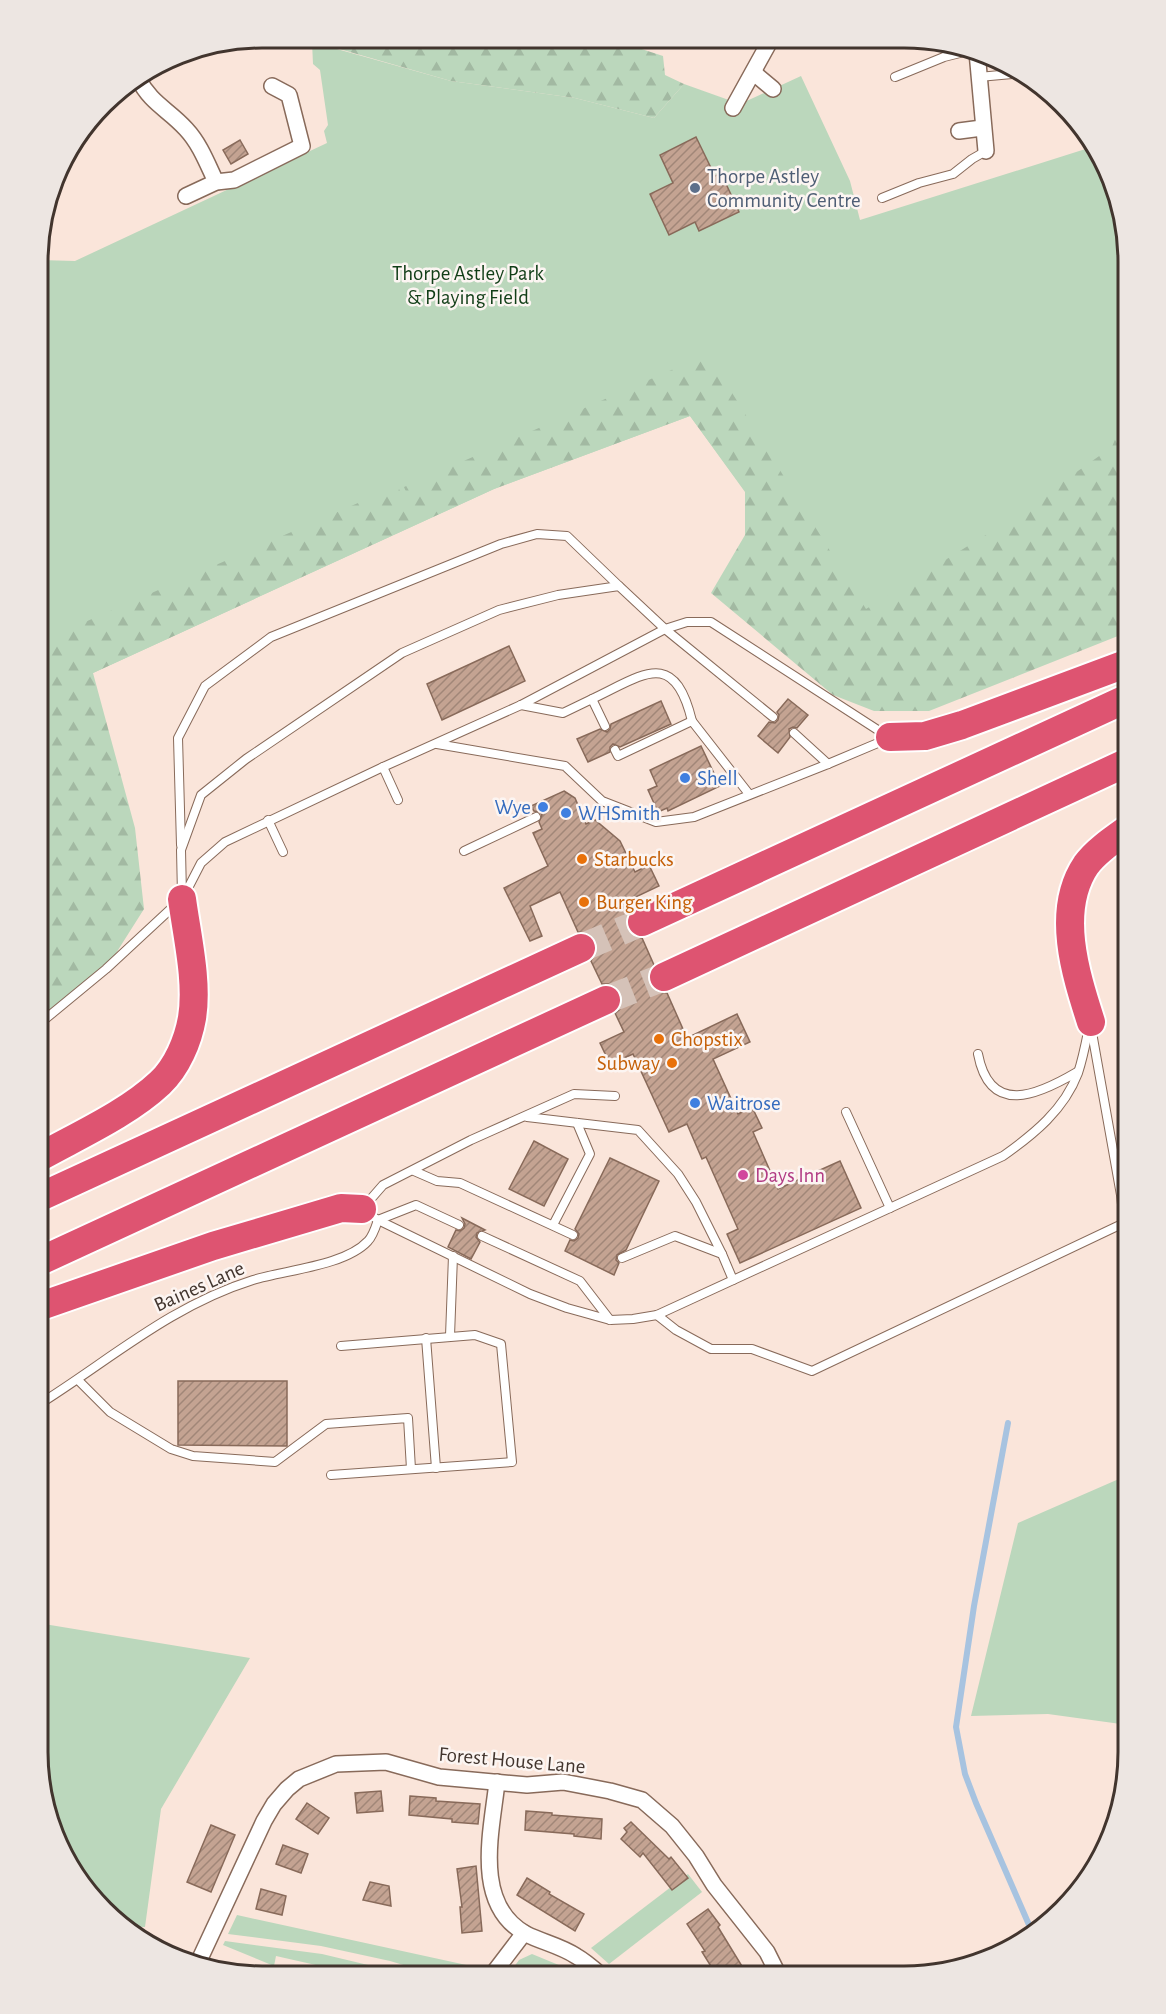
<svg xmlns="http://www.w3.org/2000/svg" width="1166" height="2014" viewBox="0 0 1166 2014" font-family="'Alegreya Sans',sans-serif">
	<defs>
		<pattern id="forest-firs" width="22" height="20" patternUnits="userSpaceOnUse" patternTransform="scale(1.5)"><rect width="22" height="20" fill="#bbd7bc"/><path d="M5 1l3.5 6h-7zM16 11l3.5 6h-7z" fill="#a2b9a2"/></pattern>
		<pattern id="building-hatch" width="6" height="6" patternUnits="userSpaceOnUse" patternTransform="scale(1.5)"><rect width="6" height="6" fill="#c4a392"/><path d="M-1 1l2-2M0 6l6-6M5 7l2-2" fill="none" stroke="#a18678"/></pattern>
	</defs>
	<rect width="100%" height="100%" fill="#fae5da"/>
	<g fill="#bbd7bc">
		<path d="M312,42L451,81L575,98L654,118L684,84L740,104L801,76L850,181L860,220L1095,146L1116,190L1128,262V507L879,646L745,491L690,416L494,489L93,673L38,968L39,260L75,261L327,143L324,131L328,125L320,70L313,64Z"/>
		<path d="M1128,1475V1725L1048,1714L971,1716L1018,1523Z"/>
		<path d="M38,1623L250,1658L161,1809L145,1927L122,1926L84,1888L50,1824L38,1752Z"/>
		<path d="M688,1874L702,1892L609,1964L591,1948Z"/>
		<path d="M237,1915L471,1966L470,1971L475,1973L473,1975H437L390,1961L321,1946L228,1934Z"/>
		<path d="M225,1941L322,1954L410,1975H360L276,1956L274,1966L223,1945Z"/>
		<path d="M532,1954L566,1968L578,1976L508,1975L519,1960Z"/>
	</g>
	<g fill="url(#forest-firs)">
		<path d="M301,38L614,40L663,56L665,75L684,84L654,118L575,98L451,81Z"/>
		<path d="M708,354L866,609L997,528L1112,447L1128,407V632L929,711H874L833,695L711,593L745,535V492L690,416L494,489L93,673L135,828L144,909L106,969L38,1025L39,707L41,676L62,632L397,486L417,517L404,487Z"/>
	</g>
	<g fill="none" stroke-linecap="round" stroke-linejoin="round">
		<path stroke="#a7c3e0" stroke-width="6" d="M1008,1423L974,1606L956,1727L965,1774L976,1803L1033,1934"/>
	</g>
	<g fill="url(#building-hatch)" stroke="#886a5a" stroke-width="1.5">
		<path d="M696,137L715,176L721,173L739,212L699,231L695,222L669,235L650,194L673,183L660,155Z"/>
		<path d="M240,140L248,154L231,164L223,150Z"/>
		<path d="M509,646L525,681L442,720L427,684Z"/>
		<path d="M788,699L808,715L797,728L793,727L789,729L790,737L778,753L758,736L769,722L775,723L778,720L779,715L777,712Z"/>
		<path d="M661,701L671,724L620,747L613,744L610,747V752L588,762L577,739L600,729L607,732L610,729L611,724Z"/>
		<path d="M701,746L720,786L668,811L667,808L658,812L648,790L657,786L650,770Z"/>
		<path d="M564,791L575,798L586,824L595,820L620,841L635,872L649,865L659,886L625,902L630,911L626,920L627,928L633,936L642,938L654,965L648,975L649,983L655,991L667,993L687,1038L737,1014L750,1042L713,1059L738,1114L752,1107L762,1128L753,1132L778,1189L840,1161L861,1208L740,1263L727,1234L738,1229L706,1157L702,1159L687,1124L669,1132L633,1054L610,1064L600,1043L624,1032L615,1013L620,1009L622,1001L621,993L616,987L608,984H602L591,961L597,950L596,941L590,934L578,932L560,892L530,906L542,936L530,941L504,888L548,866L533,833L542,829L539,822L542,815L539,812L534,811L531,806Z"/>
		<path d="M534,1141L568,1159L544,1206L509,1189Z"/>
		<path d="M610,1158L659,1181L626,1250L617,1255L616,1260L619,1263L614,1275L565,1251L570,1240L574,1241L578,1238L579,1234L575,1229Z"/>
		<path d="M462,1218L485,1230L477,1233L476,1237L480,1242L471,1259L448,1247L456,1230L460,1231L464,1228L465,1224Z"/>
		<path d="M178,1381H287V1446L178,1445Z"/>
		<path d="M381,1791L383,1811L357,1813L355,1793Z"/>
		<path d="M410,1796L436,1798V1801L480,1804L478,1824L452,1822V1819L409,1815Z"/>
		<path d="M307,1803L329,1818L318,1834L296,1819Z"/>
		<path d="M526,1811L552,1813V1815L602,1819L601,1839L574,1836V1834L525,1830Z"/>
		<path d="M631,1822L669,1859L671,1857L688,1878L672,1890L643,1853L640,1857L621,1839L627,1832L624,1828Z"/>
		<path d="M211,1825L235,1835L211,1892L187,1882Z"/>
		<path d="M283,1845L308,1854L301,1873L276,1864Z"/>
		<path d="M476,1866L482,1931L462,1933L460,1907H462L457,1869Z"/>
		<path d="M527,1878L550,1892L549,1894L584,1914L575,1931L517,1895Z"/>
		<path d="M370,1882L389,1886L391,1906L363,1900Z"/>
		<path d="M261,1889L286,1896L282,1915L256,1909Z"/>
		<path d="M708,1909L720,1925L718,1927L748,1976H717L702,1952L705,1951L687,1924Z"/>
	</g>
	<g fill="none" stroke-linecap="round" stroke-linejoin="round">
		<g stroke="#d5c2b8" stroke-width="28" stroke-dasharray="28 14" stroke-linecap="butt">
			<path d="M581,948L642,922"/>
			<path d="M606,1000L664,977"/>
		</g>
		<defs>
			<g id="lane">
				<path d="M895,77L944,57L972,50"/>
				<path d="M979,77L1022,73"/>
				<path d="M882,198L919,183L953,174L972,159L986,151"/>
				<path d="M592,699C643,675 674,647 692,721"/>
				<path d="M521,705L563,713L592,699L605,726"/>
				<path d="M794,733L828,764"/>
				<path d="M437,744L565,766L602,801L656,822L694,817L828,764L885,740"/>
				<path d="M615,750L618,756L692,721L749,794"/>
				<path d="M383,767L398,800"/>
				<path d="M268,820L283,852"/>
				<path d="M181,845L178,738L205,686L271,637L501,544L537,534L567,536L619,586"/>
				<path d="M464,851L536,817"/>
				<path d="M185,894L201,863L225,842L383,767L521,705L665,629L687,622H711L884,734"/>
				<path d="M182,895L181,850L201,795L246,759L402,653L499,610L558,595L619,586L665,629L773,717"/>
				<path d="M38,1025L106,969L175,905"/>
				<path d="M978,1054C990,1117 1038,1095 1077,1072"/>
				<path d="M615,1096L574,1094L471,1140L383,1185L362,1209L378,1220L530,1294L567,1308L610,1320L633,1319L657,1315L1003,1156C1034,1134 1064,1110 1078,1073C1083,1058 1086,1042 1089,1027"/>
				<path d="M846,1112L890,1208"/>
				<path d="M527,1117L638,1130L678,1174L696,1202L722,1254"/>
				<path d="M414,1171L437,1181L460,1183L573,1235"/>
				<path d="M553,1225L590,1154L577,1123"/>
				<path d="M482,1236L580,1281L610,1320"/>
				<path d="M622,1258L675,1236L722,1254L733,1280"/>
				<path d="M657,1315L676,1330L711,1349H752L812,1371L1124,1223L1121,1195L1091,1027"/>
				<path d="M450,1336L453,1256"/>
				<path d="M426,1338L436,1468"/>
				<path d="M78,1380L110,1412L171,1449L193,1456L275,1462L326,1424L408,1418L411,1469"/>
				<path d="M38,1405C110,1360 170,1306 253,1280C285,1270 345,1266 368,1241C373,1236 376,1226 378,1220L416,1205L459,1225"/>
				<path d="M331,1475L512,1462L501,1344L475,1335L341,1346"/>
			</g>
			<g id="street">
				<path d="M977,52L986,151"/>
				<path d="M754,73L773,89"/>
				<path d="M138,78C151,104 168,109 186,129C200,144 207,163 216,182"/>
				<path d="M733,108L770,41"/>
				<path d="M959,131L982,128"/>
				<path d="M186,196L216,182L234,180L302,146L289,95L272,86"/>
				<path d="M497,1782C492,1830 472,1904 526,1934C542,1942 561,1946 576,1956C585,1961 594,1969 602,1976"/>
				<path d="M197,1965L264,1821L274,1804L287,1789L299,1779L336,1764L386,1762L439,1777L527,1785L563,1782L610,1791L642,1800L672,1826L696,1856L714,1885L767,1952L779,1976"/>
				<path d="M492,1975L524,1933"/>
			</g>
			<g id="highway">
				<path d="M890,737L925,736L962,725L1128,663"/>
				<path d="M642,922L1128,698"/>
				<path d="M664,977L1128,762"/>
				<path d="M1091,1022C1076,975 1055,911 1086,865C1096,851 1114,839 1128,829"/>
				<path d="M38,1158C77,1136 127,1114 160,1083C177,1067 188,1041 192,1018C198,982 187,936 182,899"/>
				<path d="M38,1198L581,948"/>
				<path d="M38,1262L606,1000"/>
				<path d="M38,1307L213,1246L341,1208L362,1209"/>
			</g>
		</defs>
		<use href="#lane" stroke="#886a5a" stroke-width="10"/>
		<use href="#street" stroke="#886a5a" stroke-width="18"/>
		<use href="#highway" stroke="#fff" stroke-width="32"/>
		<use href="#lane" stroke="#fff" stroke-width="8"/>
		<use href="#street" stroke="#fff" stroke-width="15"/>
		<use href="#highway" stroke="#de5471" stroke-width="28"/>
	</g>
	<circle fill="#5c6f8a" stroke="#fcf5f2" stroke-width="2" cx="695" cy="188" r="6"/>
	<g fill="#3f7fe0" stroke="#fcf5f2" stroke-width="2">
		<circle cx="685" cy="778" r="6"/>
		<circle cx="543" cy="807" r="6"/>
		<circle cx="566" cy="813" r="6"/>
		<circle cx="695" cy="1103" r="6"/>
	</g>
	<g fill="#e8710a" stroke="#fcf5f2" stroke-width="2">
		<circle cx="582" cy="859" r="6"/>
		<circle cx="584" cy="902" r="6"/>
		<circle cx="659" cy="1039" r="6"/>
		<circle cx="672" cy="1063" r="6"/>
	</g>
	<circle fill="#d1479c" stroke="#fcf5f2" stroke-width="2" cx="743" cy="1175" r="6"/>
	<g text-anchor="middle" stroke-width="5" stroke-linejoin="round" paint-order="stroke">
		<g font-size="21" fill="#4e5e75" stroke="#fcf5f2" text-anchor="start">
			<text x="707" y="183">Thorpe Astley<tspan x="707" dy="24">Community Centre</tspan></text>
		</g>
		<g font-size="21" fill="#113e17" stroke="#fcf5f2">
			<text x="468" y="280">Thorpe Astley Park<tspan x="468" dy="24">&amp; Playing Field</tspan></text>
		</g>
		<g font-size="21" fill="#366cbe" stroke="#fcf5f2" text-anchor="start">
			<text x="697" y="785">Shell</text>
			<text x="531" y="814" text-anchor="end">Wye</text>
			<text x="578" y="820">WHSmith</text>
			<text x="707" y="1110">Waitrose</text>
		</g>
		<g font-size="21" fill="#c56008" stroke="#fcf5f2" text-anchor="start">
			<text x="594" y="866">Starbucks</text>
			<text x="596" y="909">Burger King</text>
			<text x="671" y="1046">Chopstix</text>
			<text x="660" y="1070" text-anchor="end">Subway</text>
		</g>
		<g font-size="21" fill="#b23c85" stroke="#fcf5f2" text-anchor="start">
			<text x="755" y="1182">Days Inn</text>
		</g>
		<g font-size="21" fill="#42352e" stroke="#fcf5f2">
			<text transform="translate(199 1286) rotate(-24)" y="7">Baines Lane</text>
			<text transform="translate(512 1760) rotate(5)" y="7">Forest House Lane</text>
		</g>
	</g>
	<path d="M0 0H1166V2014H0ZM262 48H904A214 214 0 0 1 1118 262V1752A214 214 0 0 1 904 1966H262A214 214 0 0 1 48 1752V262A214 214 0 0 1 262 48Z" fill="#ede6e2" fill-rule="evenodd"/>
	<path fill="none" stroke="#42352e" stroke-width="3" d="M262 48H904A214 214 0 0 1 1118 262V1752A214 214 0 0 1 904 1966H262A214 214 0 0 1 48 1752V262A214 214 0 0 1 262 48Z"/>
</svg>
